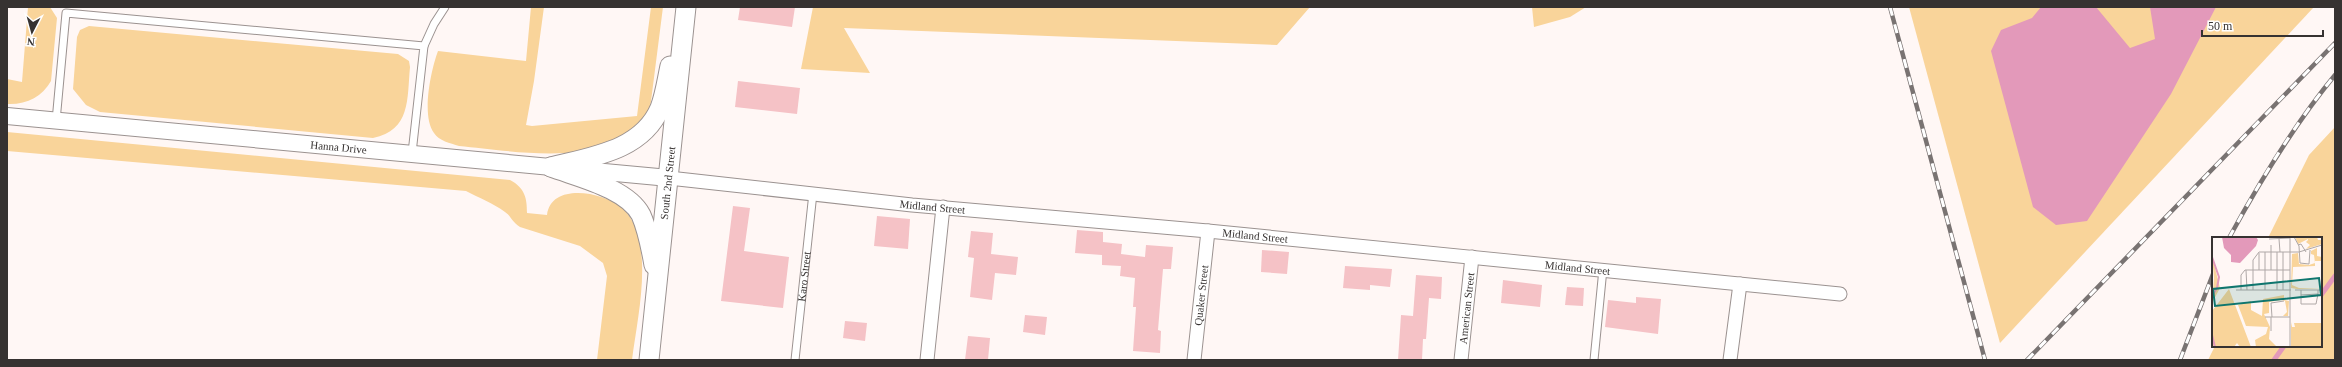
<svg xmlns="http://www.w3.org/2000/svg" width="2342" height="367" viewBox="0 0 2342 367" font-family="'Times New Roman',serif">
	<rect width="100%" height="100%" fill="#fff7f5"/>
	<g fill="#f9d49a">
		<path d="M28,7H50L57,18L51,81C42,97 26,105 7,104V79L22,82Z"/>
		<path d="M531,7H544L534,81L526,125L532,126L637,116L651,7H663L650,109C620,172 515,151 459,146C450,143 439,141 434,133C421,116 431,70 438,51L526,61Z"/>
		<path d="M813,7H1310L1277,45L844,28L870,73L801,69Z"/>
		<path d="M1532,7H1586L1570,17L1534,27Z"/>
		<path d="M1909,7H2314L2000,343Z"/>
		<path d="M89,26L398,54L409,61L410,67C407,99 411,130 373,138L100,112L86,105L73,89L77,37L80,30Z"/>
		<path d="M2335,127V360H2208L2215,346H2321V238H2268L2309,155Z"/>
		<path d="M7,132L510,180C525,188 527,198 527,213L547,215C551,182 603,192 621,207C626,211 631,218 634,224C651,262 637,320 632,360H597L607,276L603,263L580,246L520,227C511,221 511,216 505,212C493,203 479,198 466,191L7,151Z"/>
	</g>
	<path fill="#e399ba" d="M2041,7H2096L2130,48L2155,39L2150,7H2216L2171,94L2087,221L2056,225L2033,207L1991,51L2001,30L2032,18Z"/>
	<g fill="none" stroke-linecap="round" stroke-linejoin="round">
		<g stroke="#e399ba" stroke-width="5">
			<path d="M2321,295L2335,276"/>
			<path d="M2274,360L2284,346"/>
		</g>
	</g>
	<g fill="#f5c2c6">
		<path d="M740,7H795L792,27L738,20Z"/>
		<path d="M738,81L800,88L797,114L735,107Z"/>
		<path d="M733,206L750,208L744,251L789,257L783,308L721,301Z"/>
		<path d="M877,216L910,219L908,249L874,246Z"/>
		<path d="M1077,230L1103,232V242L1122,244L1121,254L1145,257L1146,245L1173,247L1171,269H1163L1158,330L1161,331L1160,353L1133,351L1136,307H1133L1135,278L1120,276L1121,266L1102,265V255L1075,253Z"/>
		<path d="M971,231L993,233L991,254L1018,257L1016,275L995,273L992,300L970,297L974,258L968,257Z"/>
		<path d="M1262,250L1289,252L1287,274L1261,272Z"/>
		<path d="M1345,266L1392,269L1390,287L1370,285V290L1343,288Z"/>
		<path d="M1416,275L1442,277L1441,299L1429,298L1426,339H1423L1422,360H1398L1401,315L1413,316Z"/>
		<path d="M1503,280L1542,285L1540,307L1501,303Z"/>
		<path d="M1567,287L1584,288L1583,306L1565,305Z"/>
		<path d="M1636,297L1661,299L1658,334L1605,327L1608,300L1636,303Z"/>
		<path d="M1025,315L1047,317L1045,335L1023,332Z"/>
		<path d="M845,321L867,323L865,341L843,338Z"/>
		<path d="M968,336L990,338L988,360H965Z"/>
	</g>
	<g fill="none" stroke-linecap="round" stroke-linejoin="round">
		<defs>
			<g id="service">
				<path d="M424,46L434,24L445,7"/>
				<path d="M56,121L66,13L424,46L412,153"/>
				<path id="s1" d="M795,360L813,193"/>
				<path d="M1594,360L1603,269"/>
			</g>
			<g id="minor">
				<path id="s2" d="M669,178L912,205L1208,231L1840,294"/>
				<path d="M927,360L943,207"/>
				<path id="s3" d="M1194,360L1208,231"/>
				<path id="s4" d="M1461,360L1472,257"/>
				<path d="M1730,360L1740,284"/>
			</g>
			<g id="tertiary">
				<path id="s5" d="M7,116L669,178"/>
			</g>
			<g id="secondary">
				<path d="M551,167C590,157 642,151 660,108C665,95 667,80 670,66"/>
				<path d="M551,167C577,177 627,188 641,215C648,231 651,248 654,265"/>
				<path id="s6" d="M649,360L686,7"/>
			</g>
		</defs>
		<use href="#service" stroke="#9b9290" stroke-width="9"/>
		<use href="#minor" stroke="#9b9290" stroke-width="15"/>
		<use href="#tertiary" stroke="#9b9290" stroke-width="18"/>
		<use href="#secondary" stroke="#9b9290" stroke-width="21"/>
		<use href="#service" stroke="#fff" stroke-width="7"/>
		<use href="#minor" stroke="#fff" stroke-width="13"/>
		<use href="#tertiary" stroke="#fff" stroke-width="16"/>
		<use href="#secondary" stroke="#fff" stroke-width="19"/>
		<defs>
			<g id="rail">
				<path d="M1890,7L1985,360"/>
				<path d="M2229,238C2260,181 2293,126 2335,75"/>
				<path d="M2027,360L2335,43"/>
				<path d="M2180,360L2213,274"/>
			</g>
		</defs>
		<use href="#rail" stroke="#797372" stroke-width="4.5"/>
		<use href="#rail" stroke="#fff" stroke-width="3" stroke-dasharray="9" stroke-linecap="butt"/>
	</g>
	<g text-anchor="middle" stroke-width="3" stroke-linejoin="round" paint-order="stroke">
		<g font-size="11" fill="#363231" stroke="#fff">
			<text dy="4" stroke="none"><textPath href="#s5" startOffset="333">Hanna Drive</textPath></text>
			<text dy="4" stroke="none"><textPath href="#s6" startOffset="178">South 2nd Street</textPath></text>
			<text dy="4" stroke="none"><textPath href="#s2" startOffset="265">Midland Street</textPath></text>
			<text dy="4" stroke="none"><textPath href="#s2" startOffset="589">Midland Street</textPath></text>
			<text dy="4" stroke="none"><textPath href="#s2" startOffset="913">Midland Street</textPath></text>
			<text dy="4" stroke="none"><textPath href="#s1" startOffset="84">Karo Street</textPath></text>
			<text dy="4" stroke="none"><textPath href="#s3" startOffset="65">Quaker Street</textPath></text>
			<text dy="4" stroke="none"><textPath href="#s4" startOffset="52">American Street</textPath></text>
		</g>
	</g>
	<g transform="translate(2212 237)">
		<rect width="110" height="110" fill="#fff7f5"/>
		<path d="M83,0H105L106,3H110V7L94,12L98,8L94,5L96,3V2L86,7ZM105,11V19L110,20V24H103V29L81,30L80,48L87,51L110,52H85L79,51L80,17L86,16L87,27L97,28L103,26L102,18L99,17V14ZM0,19L8,51L0,66L2,41ZM17,52L39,110H28L25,106L22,110H0V74ZM72,58V63L77,64L76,79H71L75,75L73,64L69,63L57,65V76L52,77L58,90L57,102L65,110H44L43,103L54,97L56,90L34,89L26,68L39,64V73L50,79L51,62ZM79,85L80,90H83L82,86H110V110H79Z" fill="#f9d49a"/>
		<path d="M10,0H44L46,3L44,9L28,26L19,25V18L12,11Z" fill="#e399ba"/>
		<path fill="none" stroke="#e399ba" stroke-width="2" d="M0,20L7,40L5,51L0,59M0,98L3,110"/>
		<path fill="none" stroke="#afa8a7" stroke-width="1" d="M82,0L87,9L88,26L97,27L98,13M57,2L78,1M67,2L68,15M86,8L89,7L94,15M53,15V53M65,15V53M87,15L110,8M47,16V33M34,33L35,53M59,33V8M24,53H79M29,53V38L33,33H78M41,53V23L47,15H87M71,53V15M83,53H110M89,53V58L106,57V53M89,58V67H104L106,57M53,80H78M59,80V94M60,80L59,66L72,64M78,110V0"/>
		<path fill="#0f766e" fill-opacity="0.15" stroke="#0f766e" stroke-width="2" d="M107,41L109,58L3,69L1,52Z"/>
		<rect width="110" height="110" fill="none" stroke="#363231" stroke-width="2"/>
	</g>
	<rect width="2342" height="367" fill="none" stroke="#363231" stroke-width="16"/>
	<g transform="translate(32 32) rotate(186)" stroke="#ffffff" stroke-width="3" paint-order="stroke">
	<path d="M0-3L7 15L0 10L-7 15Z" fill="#363231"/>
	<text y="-6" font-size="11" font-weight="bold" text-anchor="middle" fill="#363231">N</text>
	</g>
	<path d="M2202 30v6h121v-6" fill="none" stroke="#363231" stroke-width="2"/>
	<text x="2208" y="30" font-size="12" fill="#363231" stroke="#ffffff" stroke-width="3" paint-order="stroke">50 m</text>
</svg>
